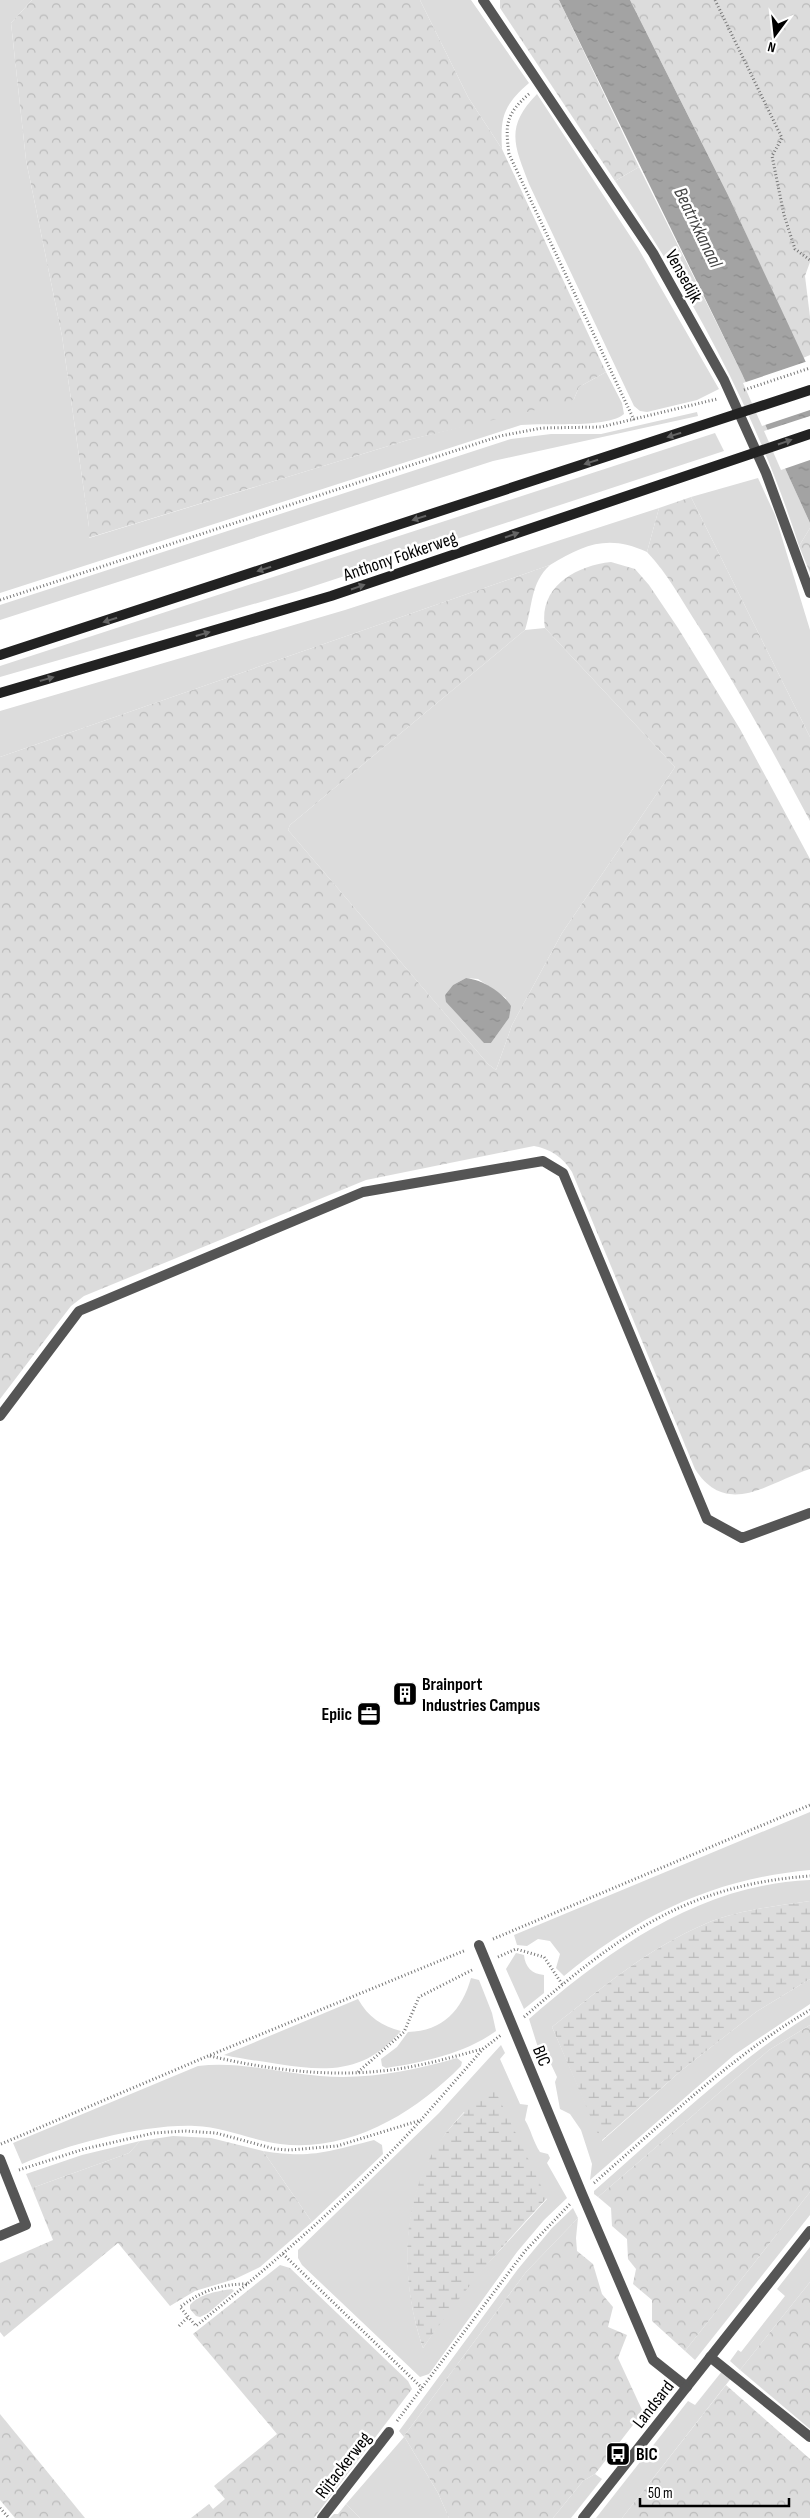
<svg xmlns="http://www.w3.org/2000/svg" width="810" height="2518" viewBox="0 0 810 2518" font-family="'Sofia Sans Condensed',sans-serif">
	<defs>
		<pattern id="forest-crowns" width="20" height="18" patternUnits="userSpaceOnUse" patternTransform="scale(1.25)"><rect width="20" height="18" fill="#dcdcdc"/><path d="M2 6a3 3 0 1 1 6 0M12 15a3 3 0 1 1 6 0" fill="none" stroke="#bbb"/></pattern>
		<pattern id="wetland-marsh" width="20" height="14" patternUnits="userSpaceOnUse" patternTransform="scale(1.25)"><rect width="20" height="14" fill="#dcdcdc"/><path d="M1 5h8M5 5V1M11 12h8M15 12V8" fill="none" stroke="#bbb"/></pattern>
		<pattern id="water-ripples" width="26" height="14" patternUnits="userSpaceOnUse" patternTransform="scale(1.25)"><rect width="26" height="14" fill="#a3a3a3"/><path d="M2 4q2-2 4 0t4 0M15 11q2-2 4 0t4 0" fill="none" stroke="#8b8b8b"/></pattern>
	</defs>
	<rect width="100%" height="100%" fill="#fff"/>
	<g fill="#dcdcdc" fill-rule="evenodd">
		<path d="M0,0H32L11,23L26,160L62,336L89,527V538L408,440L574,399L579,387L606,372L622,403L624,414C606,429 546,422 521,425L0,593Z"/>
		<path d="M420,0H471L529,83C504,105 500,116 502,149L468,97Z"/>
		<path d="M537,94L638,248L719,389L697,400L647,412L640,411L634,406L529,184C514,145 505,127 537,94Z"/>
		<path d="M639,167L742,374L810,523V528L799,546C758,416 692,294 615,181Z"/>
		<path d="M697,412L698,416L493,461L0,620V605L511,439L551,434H601Z"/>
		<path d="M715,433L724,451L299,591L0,677V666Z"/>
		<path d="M758,478L775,515L810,630V737L691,497Z"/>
		<path d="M659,508L647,552C609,534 584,544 550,565L0,757V711L345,610Z"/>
		<path d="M545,628L675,767L562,933L512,1025L496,1070L488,1064L288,830L290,825L525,630ZM466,978L478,979L506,998L509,1018L491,1043L445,995L453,985Z"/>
		<path d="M810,1812V1870C713,1879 639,1915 564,1976L556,1968L560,1954L550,1941L538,1939L527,1946L517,1945L514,1935Z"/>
		<path d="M810,1880V1901C776,1906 737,1910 705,1924C648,1948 601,1989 552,2027L602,2141L682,2070L756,2012L810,1979V2004L734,2055L590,2180L592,2164L581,2130L570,2114L560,2109L555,2082L557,2077L550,2062L541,2057L529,2019C610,1949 699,1885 810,1880Z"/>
		<path d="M516,1953L524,1955C525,1967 532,1974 544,1975V1993L524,2009L506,1969Z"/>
		<path d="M471,1978L479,1980L492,2013L496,2031C464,2054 424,2062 386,2068L382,2066L381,2059L397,2047L408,2032C443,2031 462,2010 471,1978Z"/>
		<path d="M358,1999C368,2017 382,2026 401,2031C365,2073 328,2072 278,2064C260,2061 242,2059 224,2055Z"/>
		<path d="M810,2015V2025L769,2050L598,2197L594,2194V2191C664,2130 731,2064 810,2015Z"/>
		<path d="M501,2045L505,2053L500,2059L520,2104L528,2105L525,2120C531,2130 533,2141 540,2152L548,2154L550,2158L547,2163L567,2198L544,2220L517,2252L429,2374L420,2377L302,2265L298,2258V2250L439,2113ZM464,2112L547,2199L478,2274L450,2308L423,2348C400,2280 400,2200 442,2139C448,2129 456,2121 464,2112Z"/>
		<path d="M457,2058L462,2062L461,2066C415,2113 349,2153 280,2144C251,2140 224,2127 195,2126C144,2124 69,2144 22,2164L13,2143L198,2066C240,2061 279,2073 320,2076C367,2080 412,2071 457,2058Z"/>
		<path d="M374,2140L382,2145L383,2154L312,2222L263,2151C311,2159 330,2151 374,2140Z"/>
		<path d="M140,2141L129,2153L32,2188L26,2174L82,2155Z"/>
		<path d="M810,2192V2215L695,2360L685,2351Z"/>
		<path d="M573,2208L578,2218L526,2272L404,2436L438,2493L449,2518H360L346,2504L404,2437L399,2431L518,2269L552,2228Z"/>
		<path d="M810,2247V2282L740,2370L730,2361L738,2350L741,2352L785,2296L777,2289Z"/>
		<path d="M723,2370L732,2377L622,2518H596L688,2401L695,2405Z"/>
		<path d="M595,2474L602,2479L571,2518H553L583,2481Z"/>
	</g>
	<g fill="url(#forest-crowns)">
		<path d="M32,0H420L468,97L502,149L606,372L579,387L574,399L569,402L408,440L88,538L89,527L62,336L26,160L11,23Z"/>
		<path d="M500,0H559L639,167L615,181L500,8Z"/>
		<path d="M630,0H810V262L805,276L810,317V355L803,358L728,195Z"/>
		<path d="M691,497L810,737V821C775,755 739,690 699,627C682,601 668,574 647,552L659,508Z"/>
		<path d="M810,528V573L799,546Z"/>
		<path d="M611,562L635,569L649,585L678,628L740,729L810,859V1469C769,1482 727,1519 695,1469L572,1172C563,1157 550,1149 534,1146L366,1180L84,1296L71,1306L0,1399V757L550,565C530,583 533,606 525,630L290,825L288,830L488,1064L496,1070L512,1025L562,933L675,767L545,628C538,587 575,566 611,562Z"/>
		<path d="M810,2025V2192L685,2351L652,2321V2300L633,2284L636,2269L628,2259L627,2239L612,2226L611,2208L598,2197L769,2050Z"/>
		<path d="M173,2136L211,2138L263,2151L312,2222L260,2267L235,2279L195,2291L170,2306L118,2243L4,2337L0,2332V2263L53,2240L32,2188L129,2153L140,2141Z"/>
		<path d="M578,2218L576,2238L577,2251L593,2264L602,2294L613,2307L608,2327L627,2335L618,2358L643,2412L595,2474L583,2481L553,2518H449L438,2493L404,2436L526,2272Z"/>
		<path d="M280,2265L290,2268L408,2381L412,2389L314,2518H191L209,2504L213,2509L225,2499L214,2486L277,2434L193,2334Z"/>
		<path d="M810,2282V2429L740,2370Z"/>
		<path d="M232,2289L234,2291L208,2313L200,2317L196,2316L190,2309V2305C199,2294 218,2291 232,2289Z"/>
		<path d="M726,2385L810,2459V2518H622Z"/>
		<path d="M0,2414L85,2518H15L0,2500Z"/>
		<path d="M346,2504L360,2518H330L334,2514H338Z"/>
	</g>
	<g fill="url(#wetland-marsh)">
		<path d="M810,1901V1979L756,2012L682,2070L601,2141L552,2027C601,1989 648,1948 705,1924C737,1910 776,1906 810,1901Z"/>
		<path d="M493,2086L547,2198C502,2246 460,2294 423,2348C400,2281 399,2199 442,2138C457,2118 475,2102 493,2086Z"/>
	</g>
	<g fill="url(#water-ripples)">
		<path d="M559,0H630L728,195L810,371V523L742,374Z"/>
		<path d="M466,978C483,980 502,992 511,1006L509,1018L491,1043H484L446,1002L445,995L453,985Z"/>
	</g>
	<g fill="#fff">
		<path d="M808,361L810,365V410L762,426L743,383Z"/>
		<path d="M810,416V460L781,470L764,431Z"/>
	</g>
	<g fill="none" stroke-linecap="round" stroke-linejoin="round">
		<g stroke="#777" stroke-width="3" stroke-dasharray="1 2.5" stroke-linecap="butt">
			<path d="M715,0L782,138L772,156L784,215L795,249L810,260"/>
			<path d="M529,94C506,114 505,124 509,154L634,420"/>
			<path d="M744,390L810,368"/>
			<path d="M0,600L500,436L542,428L601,427L717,399"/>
			<path d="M493,1939L810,1805"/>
			<path d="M498,1957L516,1949L544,1957L562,1984"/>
			<path d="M524,2017C616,1938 684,1885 810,1876"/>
			<path d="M210,2056C265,2069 324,2077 381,2071C415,2068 449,2058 482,2049"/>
			<path d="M358,2072L404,2032L419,1997L474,1969"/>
			<path d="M1,2144L208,2056L466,1950"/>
			<path d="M19,2170L84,2149L154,2133L185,2131L216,2133L275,2149L290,2150L337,2146L421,2120L483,2049L501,2035"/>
			<path d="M594,2183C663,2123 730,2057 810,2010"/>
			<path d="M283,2254L422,2388"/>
			<path d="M247,2284C220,2284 202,2291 180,2307L196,2326C275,2262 352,2196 421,2120"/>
			<path d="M179,2326L188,2317"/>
			<path d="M397,2421L525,2251L570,2204"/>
			<path d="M0,2508L9,2518"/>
		</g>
		<path stroke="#555" stroke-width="10" d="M0,1416L79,1311L363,1192L543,1161L563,1173L707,1519L742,1538L810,1513"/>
		<path stroke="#555" stroke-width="10" d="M479,1945L582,2194L653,2360L687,2387"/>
		<g stroke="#555" stroke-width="10">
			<path d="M483,0L653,253L724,380L766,473L810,593"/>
			<path d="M0,2159L26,2225L0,2236"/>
			<path d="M710,2357L810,2437"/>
			<path d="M322,2518L389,2432"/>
			<path d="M583,2518L810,2231"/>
		</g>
		<g stroke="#222" stroke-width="10">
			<path d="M0,655L810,390"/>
			<path d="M0,693L331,596L810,434"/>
		</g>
	</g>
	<defs><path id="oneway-solid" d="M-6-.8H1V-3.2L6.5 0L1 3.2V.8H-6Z" transform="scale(1.25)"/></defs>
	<g fill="#646464">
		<use href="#oneway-solid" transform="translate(674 435) rotate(163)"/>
		<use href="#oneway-solid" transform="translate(785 442) rotate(-19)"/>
		<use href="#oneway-solid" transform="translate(591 462) rotate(162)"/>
		<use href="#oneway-solid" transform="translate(419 518) rotate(162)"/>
		<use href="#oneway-solid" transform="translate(512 535) rotate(-19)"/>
		<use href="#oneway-solid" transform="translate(264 569) rotate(162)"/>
		<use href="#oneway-solid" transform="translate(358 587) rotate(-19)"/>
		<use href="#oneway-solid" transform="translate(110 620) rotate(162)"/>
		<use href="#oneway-solid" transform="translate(203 634) rotate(-16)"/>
		<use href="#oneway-solid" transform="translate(47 679) rotate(-16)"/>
	</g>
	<defs>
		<symbol id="building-square" viewBox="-11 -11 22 22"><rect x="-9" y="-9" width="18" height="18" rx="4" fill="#000" stroke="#fff"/><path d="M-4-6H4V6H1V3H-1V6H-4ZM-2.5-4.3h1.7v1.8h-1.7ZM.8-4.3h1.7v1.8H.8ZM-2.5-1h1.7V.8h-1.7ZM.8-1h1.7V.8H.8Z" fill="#fff"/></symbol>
		<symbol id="office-square" viewBox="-11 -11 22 22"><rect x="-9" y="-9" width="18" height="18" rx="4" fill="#000" stroke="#fff"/><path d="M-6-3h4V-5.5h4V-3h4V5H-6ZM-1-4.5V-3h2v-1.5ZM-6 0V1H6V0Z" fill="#fff"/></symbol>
		<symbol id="bus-square" viewBox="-11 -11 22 22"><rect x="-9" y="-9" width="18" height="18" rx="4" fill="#000" stroke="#fff"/><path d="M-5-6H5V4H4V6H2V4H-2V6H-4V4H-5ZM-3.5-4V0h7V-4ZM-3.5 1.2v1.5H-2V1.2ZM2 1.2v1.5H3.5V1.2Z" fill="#fff"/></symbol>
	</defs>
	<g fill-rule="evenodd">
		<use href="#building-square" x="391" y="1680" width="28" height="28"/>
		<use href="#office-square" x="355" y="1700" width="28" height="28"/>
		<use href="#bus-square" x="604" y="2440" width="28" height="28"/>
	</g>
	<g text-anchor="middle" stroke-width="5" stroke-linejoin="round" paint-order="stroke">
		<g font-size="18" fill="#000" stroke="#fff">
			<text transform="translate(684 276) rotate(61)" y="6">Vensedijk</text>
			<text transform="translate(400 556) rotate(-19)" y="6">Anthony Fokkerweg</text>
			<text transform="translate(542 2056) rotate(68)" y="6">BIC</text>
			<text transform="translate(653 2404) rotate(-52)" y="6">Landsard</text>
			<text transform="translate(343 2465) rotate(-52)" y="6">Rijtackerweg</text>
		</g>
		<g font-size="18" font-weight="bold" fill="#000" stroke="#fff" text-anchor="start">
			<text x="422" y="1690">Brainport<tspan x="422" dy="21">Industries Campus</tspan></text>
			<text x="352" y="1720" text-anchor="end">Epiic</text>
			<text x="636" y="2460">BIC</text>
		</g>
		<g font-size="19" font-style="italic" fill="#444" stroke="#fff">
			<text transform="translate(699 227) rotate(64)" y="7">Beatrixkanaal</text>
		</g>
	</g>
	<g transform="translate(775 35) rotate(195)" stroke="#ffffff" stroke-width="4" paint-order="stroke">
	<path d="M0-4L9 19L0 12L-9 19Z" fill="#000000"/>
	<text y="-8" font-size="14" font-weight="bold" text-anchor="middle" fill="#000000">N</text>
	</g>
	<path d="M640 2498v8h149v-8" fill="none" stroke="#000000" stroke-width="2.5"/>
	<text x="648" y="2498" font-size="15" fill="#000000" stroke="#ffffff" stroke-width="4" paint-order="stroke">50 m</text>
</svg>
